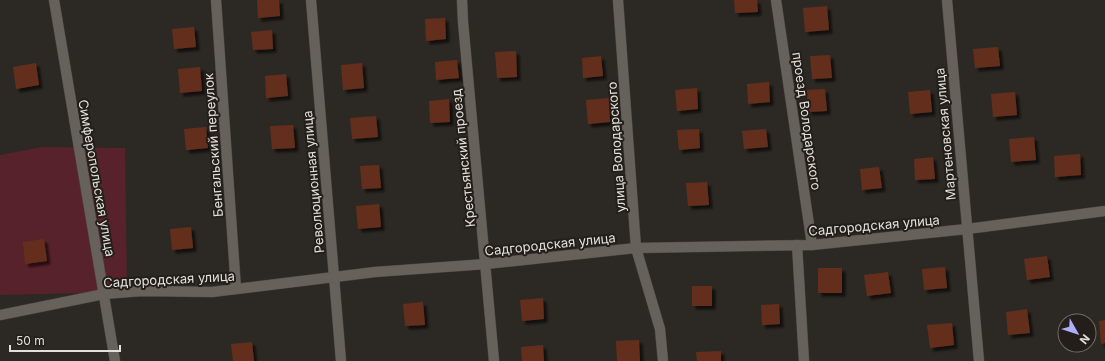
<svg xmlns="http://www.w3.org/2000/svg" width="1105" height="361" viewBox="0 0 1105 361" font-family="Inter,sans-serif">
	<defs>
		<filter id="shadow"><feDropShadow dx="3.5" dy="3.5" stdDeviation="1" flood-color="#0009"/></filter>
	</defs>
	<rect width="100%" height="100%" fill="#2c2823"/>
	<path fill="#58222c" d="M42,147L125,148L127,292L0,295V155Z"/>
	<g fill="#642f1c" filter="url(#shadow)">
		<path d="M257,0H279L280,16L258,18Z"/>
		<path d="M734,0H757L758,12L735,13Z"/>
		<path d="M827,6L829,30L805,32L803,8Z"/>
		<path d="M445,18L446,39L426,41L425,19Z"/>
		<path d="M194,27L196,47L174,49L172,29Z"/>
		<path d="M272,30L273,49L253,50L251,32Z"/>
		<path d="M998,47L1000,66L975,68L973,49Z"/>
		<path d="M516,51L517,77L497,78L495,52Z"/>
		<path d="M830,55L832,78L812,79L810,56Z"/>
		<path d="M601,56L603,76L583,78L582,58Z"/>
		<path d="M457,60L459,78L436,80L435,62Z"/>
		<path d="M36,63L39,85L16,89L13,67Z"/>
		<path d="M362,63L364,88L343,90L341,65Z"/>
		<path d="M200,67L202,91L180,93L178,69Z"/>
		<path d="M286,74L288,96L266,98L265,76Z"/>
		<path d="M769,82L770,102L748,104L747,84Z"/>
		<path d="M697,88L698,109L677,111L675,90Z"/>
		<path d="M825,89L827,111L808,112L807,90Z"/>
		<path d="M930,90L932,112L910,114L908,92Z"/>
		<path d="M1015,92L1017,115L993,117L991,94Z"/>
		<path d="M609,98L610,122L588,124L586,100Z"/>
		<path d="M449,99L450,122L430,123L429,101Z"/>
		<path d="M376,116L378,137L352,139L350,118Z"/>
		<path d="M293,125L295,148L272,149L270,126Z"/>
		<path d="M206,127L208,148L186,150L184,129Z"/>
		<path d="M699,129L700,148L679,150L677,130Z"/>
		<path d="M766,129L768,147L744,149L742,131Z"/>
		<path d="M1034,137L1036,160L1011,162L1009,139Z"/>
		<path d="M1080,154L1081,175L1055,177L1054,156Z"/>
		<path d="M933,157L935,179L915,180L914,159Z"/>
		<path d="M379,165L381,188L362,189L360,166Z"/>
		<path d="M879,167L882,188L862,190L860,169Z"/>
		<path d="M707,182L709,205L688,206L686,183Z"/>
		<path d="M379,204L381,227L358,229L356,206Z"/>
		<path d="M191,227L193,248L172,250L170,229Z"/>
		<path d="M44,239L47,261L25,264L23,242Z"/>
		<path d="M1047,256L1050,277L1027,280L1024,259Z"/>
		<path d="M945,267L947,288L924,290L922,269Z"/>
		<rect x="818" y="268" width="24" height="25"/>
		<path d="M888,272L891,293L867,296L864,275Z"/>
		<rect x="692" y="286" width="20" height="20"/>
		<path d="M543,298L544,319L522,321L520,300Z"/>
		<path d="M423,302L425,325L405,326L403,304Z"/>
		<path d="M779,304L780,324L762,325L761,305Z"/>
		<path d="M1027,309L1030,333L1008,335L1006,312Z"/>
		<path d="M1105,320V343L1101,344L1099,321Z"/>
		<path d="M952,323L954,345L930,348L927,325Z"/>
		<path d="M639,340L640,361H617L616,341Z"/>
		<path d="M252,342L254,361H233L231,344Z"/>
		<path d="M543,345L544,361H522L521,347Z"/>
		<path d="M721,351V361H697L696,352Z"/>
	</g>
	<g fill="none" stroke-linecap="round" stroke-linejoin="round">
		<defs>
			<g id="minor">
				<path d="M54,0L115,361"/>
				<path d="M216,0L236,289"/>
				<path d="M311,0L341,361"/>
				<path d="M462,0L463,22L494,361"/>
				<path d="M618,0L636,248L660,329L663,361"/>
				<path d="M776,0L812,245"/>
				<path d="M947,0L979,361"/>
				<path d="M797,245L804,361"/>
				<path d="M0,315L104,294L142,291L212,292L375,272L486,264L636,248L812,245L967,229L1105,211"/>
			</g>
		</defs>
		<use href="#minor" stroke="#4b4642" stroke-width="11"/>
		<use href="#minor" stroke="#67615b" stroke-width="10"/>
	</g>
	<g text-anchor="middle" stroke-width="4" stroke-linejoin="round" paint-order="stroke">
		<g font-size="13" fill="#e3e0dc" stroke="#231e19">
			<text transform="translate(807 121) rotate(82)" y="5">проезд Володарского</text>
			<text transform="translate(945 134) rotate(-95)" y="5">Мартеновская улица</text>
			<text transform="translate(213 145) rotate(-94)" y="5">Бенгальский переулок</text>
			<text transform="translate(616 147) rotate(-94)" y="5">улица Володарского</text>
			<text transform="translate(463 158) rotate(-96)" y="5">Крестьянский проезд</text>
			<text transform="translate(97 178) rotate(80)" y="5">Симферопольская улица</text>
			<text transform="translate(313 182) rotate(-95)" y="5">Революционная улица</text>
			<text transform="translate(874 225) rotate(-5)" y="5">Садгородская улица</text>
			<text transform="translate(550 244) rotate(-6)" y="5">Садгородская улица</text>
			<text transform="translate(169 279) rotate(-3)" y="5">Садгородская улица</text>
		</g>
	</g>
	<g transform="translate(1077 333) rotate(129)"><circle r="19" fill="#231e19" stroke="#706c67"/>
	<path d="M0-3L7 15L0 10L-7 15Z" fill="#aeaefb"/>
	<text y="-6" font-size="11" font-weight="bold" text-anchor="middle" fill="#e3e0dc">N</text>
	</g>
	<path d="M10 345v6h110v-6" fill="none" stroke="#e3e0dc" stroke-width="2"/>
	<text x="16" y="345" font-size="12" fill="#e3e0dc" stroke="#231e19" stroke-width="3" paint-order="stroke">50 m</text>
</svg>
